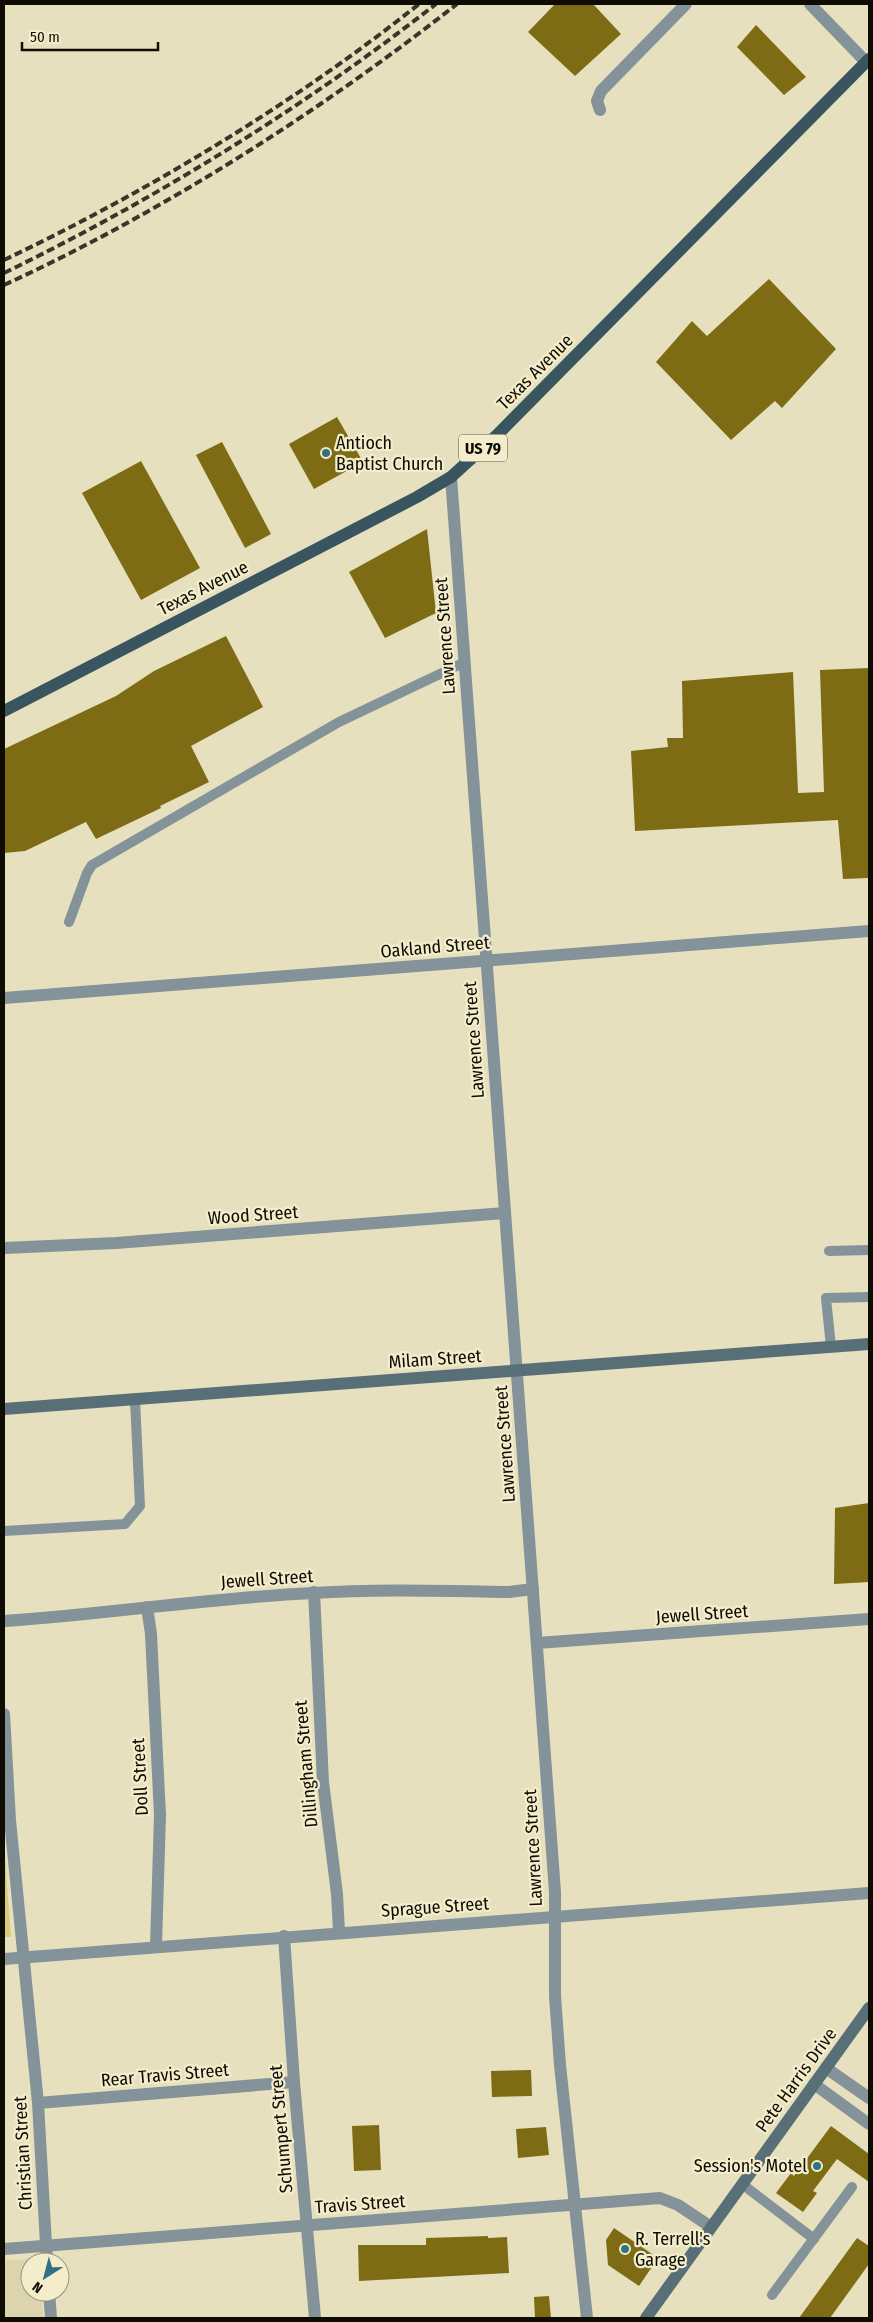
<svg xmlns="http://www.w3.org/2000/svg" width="873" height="2322" viewBox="0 0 873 2322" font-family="'Fira Sans Condensed',sans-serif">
	<rect width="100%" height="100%" fill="#e6e0bf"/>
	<path fill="#dcd4ac" d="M30,2259L36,2262H30V2292H41L43,2318H4V2261Z"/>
	<path fill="#dbca7a" d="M4,1844L11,1937H4Z"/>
	<g fill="#7d6c14">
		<path d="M555,4H593L621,34L575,76L528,32Z"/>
		<path d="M756,25L806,77L784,95L737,47Z"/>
		<path d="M769,279L836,349L782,408L775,401L731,440L656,362L692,321L707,336Z"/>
		<path d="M337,417L363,462L314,489L289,444Z"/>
		<path d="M222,442L271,534L245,548L196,455Z"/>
		<path d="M141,461L200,568L141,600L82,493Z"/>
		<path d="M427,529L436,613L385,638L349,572Z"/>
		<path d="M226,636L263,707L191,746L209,782L160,806L161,808L96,839L86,822L25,851L4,853V749L116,696L154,671Z"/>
		<path d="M869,668V878L843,879L838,820L635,831L631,751L668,747L667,738H683L682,681L793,672L798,793L824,792L820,670Z"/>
		<path d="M869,1503V1582L834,1584L835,1508Z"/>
		<path d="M531,2070L532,2096L492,2097L491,2071Z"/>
		<path d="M379,2125L381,2170L354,2171L352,2126Z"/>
		<path d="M831,2126L869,2154V2182L837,2159L813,2191L817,2193L803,2212L776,2193L791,2173L794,2176Z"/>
		<path d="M546,2127L549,2155L518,2158L516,2129Z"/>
		<path d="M614,2228L658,2258L639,2286L608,2265L606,2240Z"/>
		<path d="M488,2236V2238L507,2237L509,2273L359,2281L358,2245H426V2238Z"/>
		<path d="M857,2238L869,2246V2264L830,2318H799Z"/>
		<path d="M549,2296L551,2318H535L534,2297Z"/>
	</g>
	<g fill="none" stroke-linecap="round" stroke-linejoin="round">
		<g stroke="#849399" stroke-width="10">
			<path d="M69,922L87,873L92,865L339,722L465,662"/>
			<path d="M829,1251L869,1250"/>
			<path d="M831,1347L826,1298L869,1297"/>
			<path d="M4,1531L125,1524L140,1506L135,1400"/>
			<path d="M742,2184L814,2239"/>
			<path d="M772,2295L852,2187"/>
		</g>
		<g stroke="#849399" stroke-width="12">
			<path d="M810,4L866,62"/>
			<path d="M600,110L597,101L601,91L686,4"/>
			<path d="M451,477L555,1892V1996L560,2065L587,2318"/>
			<path d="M4,998L869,931"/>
			<path d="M4,1248L116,1243L505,1213"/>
			<path d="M314,1592L323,1782L337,1894L339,1932"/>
			<path d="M147,1607L151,1634L160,1815L156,1946"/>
			<path d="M4,1621C107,1614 209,1598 313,1593C378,1589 444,1591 509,1592L533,1589"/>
			<path d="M537,1643L869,1619"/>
			<path d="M4,1714L10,1820L38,2103L47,2262"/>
			<path d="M284,1936L294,2082L315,2318"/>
			<path d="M4,1959L869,1893"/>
			<path d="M826,2068L869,2098"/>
			<path d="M814,2084L869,2124"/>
			<path d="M38,2103L294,2082"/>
			<path d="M4,2249L660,2198L678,2205L711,2227"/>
			<path d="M49,2292L51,2318"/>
		</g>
		<g stroke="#586f77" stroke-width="12">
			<path d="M4,1409L869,1344"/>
			<path d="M646,2318L869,2008"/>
		</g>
		<path stroke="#39555f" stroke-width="12" d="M4,711L417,497L451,477L496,436L869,59"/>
		<g stroke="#393629" stroke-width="4" stroke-dasharray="8 4" stroke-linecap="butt">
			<path d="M4,260C147,192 295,103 419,4"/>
			<path d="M4,273C156,199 303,108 436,4"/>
			<path d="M4,285C161,213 321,111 457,4"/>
		</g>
	</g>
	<g fill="#307184" stroke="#f4edcc" stroke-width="2">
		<circle cx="326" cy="453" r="5"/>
		<circle cx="817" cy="2166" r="5"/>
		<circle cx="625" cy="2249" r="5"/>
	</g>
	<g text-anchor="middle" stroke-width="4.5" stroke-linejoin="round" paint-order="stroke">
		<rect fill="#f4edcc" stroke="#53503f" stroke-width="1" x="459" y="434.5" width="48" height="27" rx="4"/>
		<g font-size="16" font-weight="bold" fill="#0e0c03">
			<text x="483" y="454">US 79</text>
		</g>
		<g font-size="18" fill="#0e0c03" stroke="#f4edcc">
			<text transform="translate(535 372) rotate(-45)" y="6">Texas Avenue</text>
			<text transform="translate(203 588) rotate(-27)" y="6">Texas Avenue</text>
			<text transform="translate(445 636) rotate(-94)" y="6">Lawrence Street</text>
			<text transform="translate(435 947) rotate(-5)" y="6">Oakland Street</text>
			<text transform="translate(474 1040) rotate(-94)" y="6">Lawrence Street</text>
			<text transform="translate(253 1215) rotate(-4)" y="6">Wood Street</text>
			<text transform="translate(435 1359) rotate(-4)" y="6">Milam Street</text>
			<text transform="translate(505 1444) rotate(-94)" y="6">Lawrence Street</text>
			<text transform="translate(267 1579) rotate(-4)" y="6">Jewell Street</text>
			<text transform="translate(702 1614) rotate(-4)" y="6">Jewell Street</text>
			<text transform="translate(306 1764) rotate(-95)" y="6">Dillingham Street</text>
			<text transform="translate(140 1777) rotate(-93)" y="6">Doll Street</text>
			<text transform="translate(533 1848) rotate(-93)" y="6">Lawrence Street</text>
			<text transform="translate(435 1907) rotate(-4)" y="6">Sprague Street</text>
			<text transform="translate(165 2075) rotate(-5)" y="6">Rear Travis Street</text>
			<text transform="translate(796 2080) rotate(-54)" y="6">Pete Harris Drive</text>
			<text transform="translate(281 2129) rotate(-95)" y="6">Schumpert Street</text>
			<text transform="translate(23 2153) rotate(-93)" y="6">Christian Street</text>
			<text transform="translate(360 2204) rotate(-4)" y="6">Travis Street</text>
		</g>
		<g font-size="18" fill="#0e0c03" stroke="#f4edcc" text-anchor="start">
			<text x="336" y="449">Antioch<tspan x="336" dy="21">Baptist Church</tspan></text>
			<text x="807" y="2172" text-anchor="end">Session's Motel</text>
			<text x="635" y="2245">R. Terrell's<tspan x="635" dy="21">Garage</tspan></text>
		</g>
	</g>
	<rect width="873" height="2322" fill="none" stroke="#0e0c03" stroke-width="10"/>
	<g transform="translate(45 2277) rotate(216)"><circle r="24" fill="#f4edcc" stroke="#98937c"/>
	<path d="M0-4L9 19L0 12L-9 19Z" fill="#307184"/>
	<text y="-8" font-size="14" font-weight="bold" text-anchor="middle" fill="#0e0c03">N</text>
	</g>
	<path d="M22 42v8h136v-8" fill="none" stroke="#0e0c03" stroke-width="2.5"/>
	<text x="30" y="42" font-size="15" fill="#0e0c03" stroke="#f4edcc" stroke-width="4" paint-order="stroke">50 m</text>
</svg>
